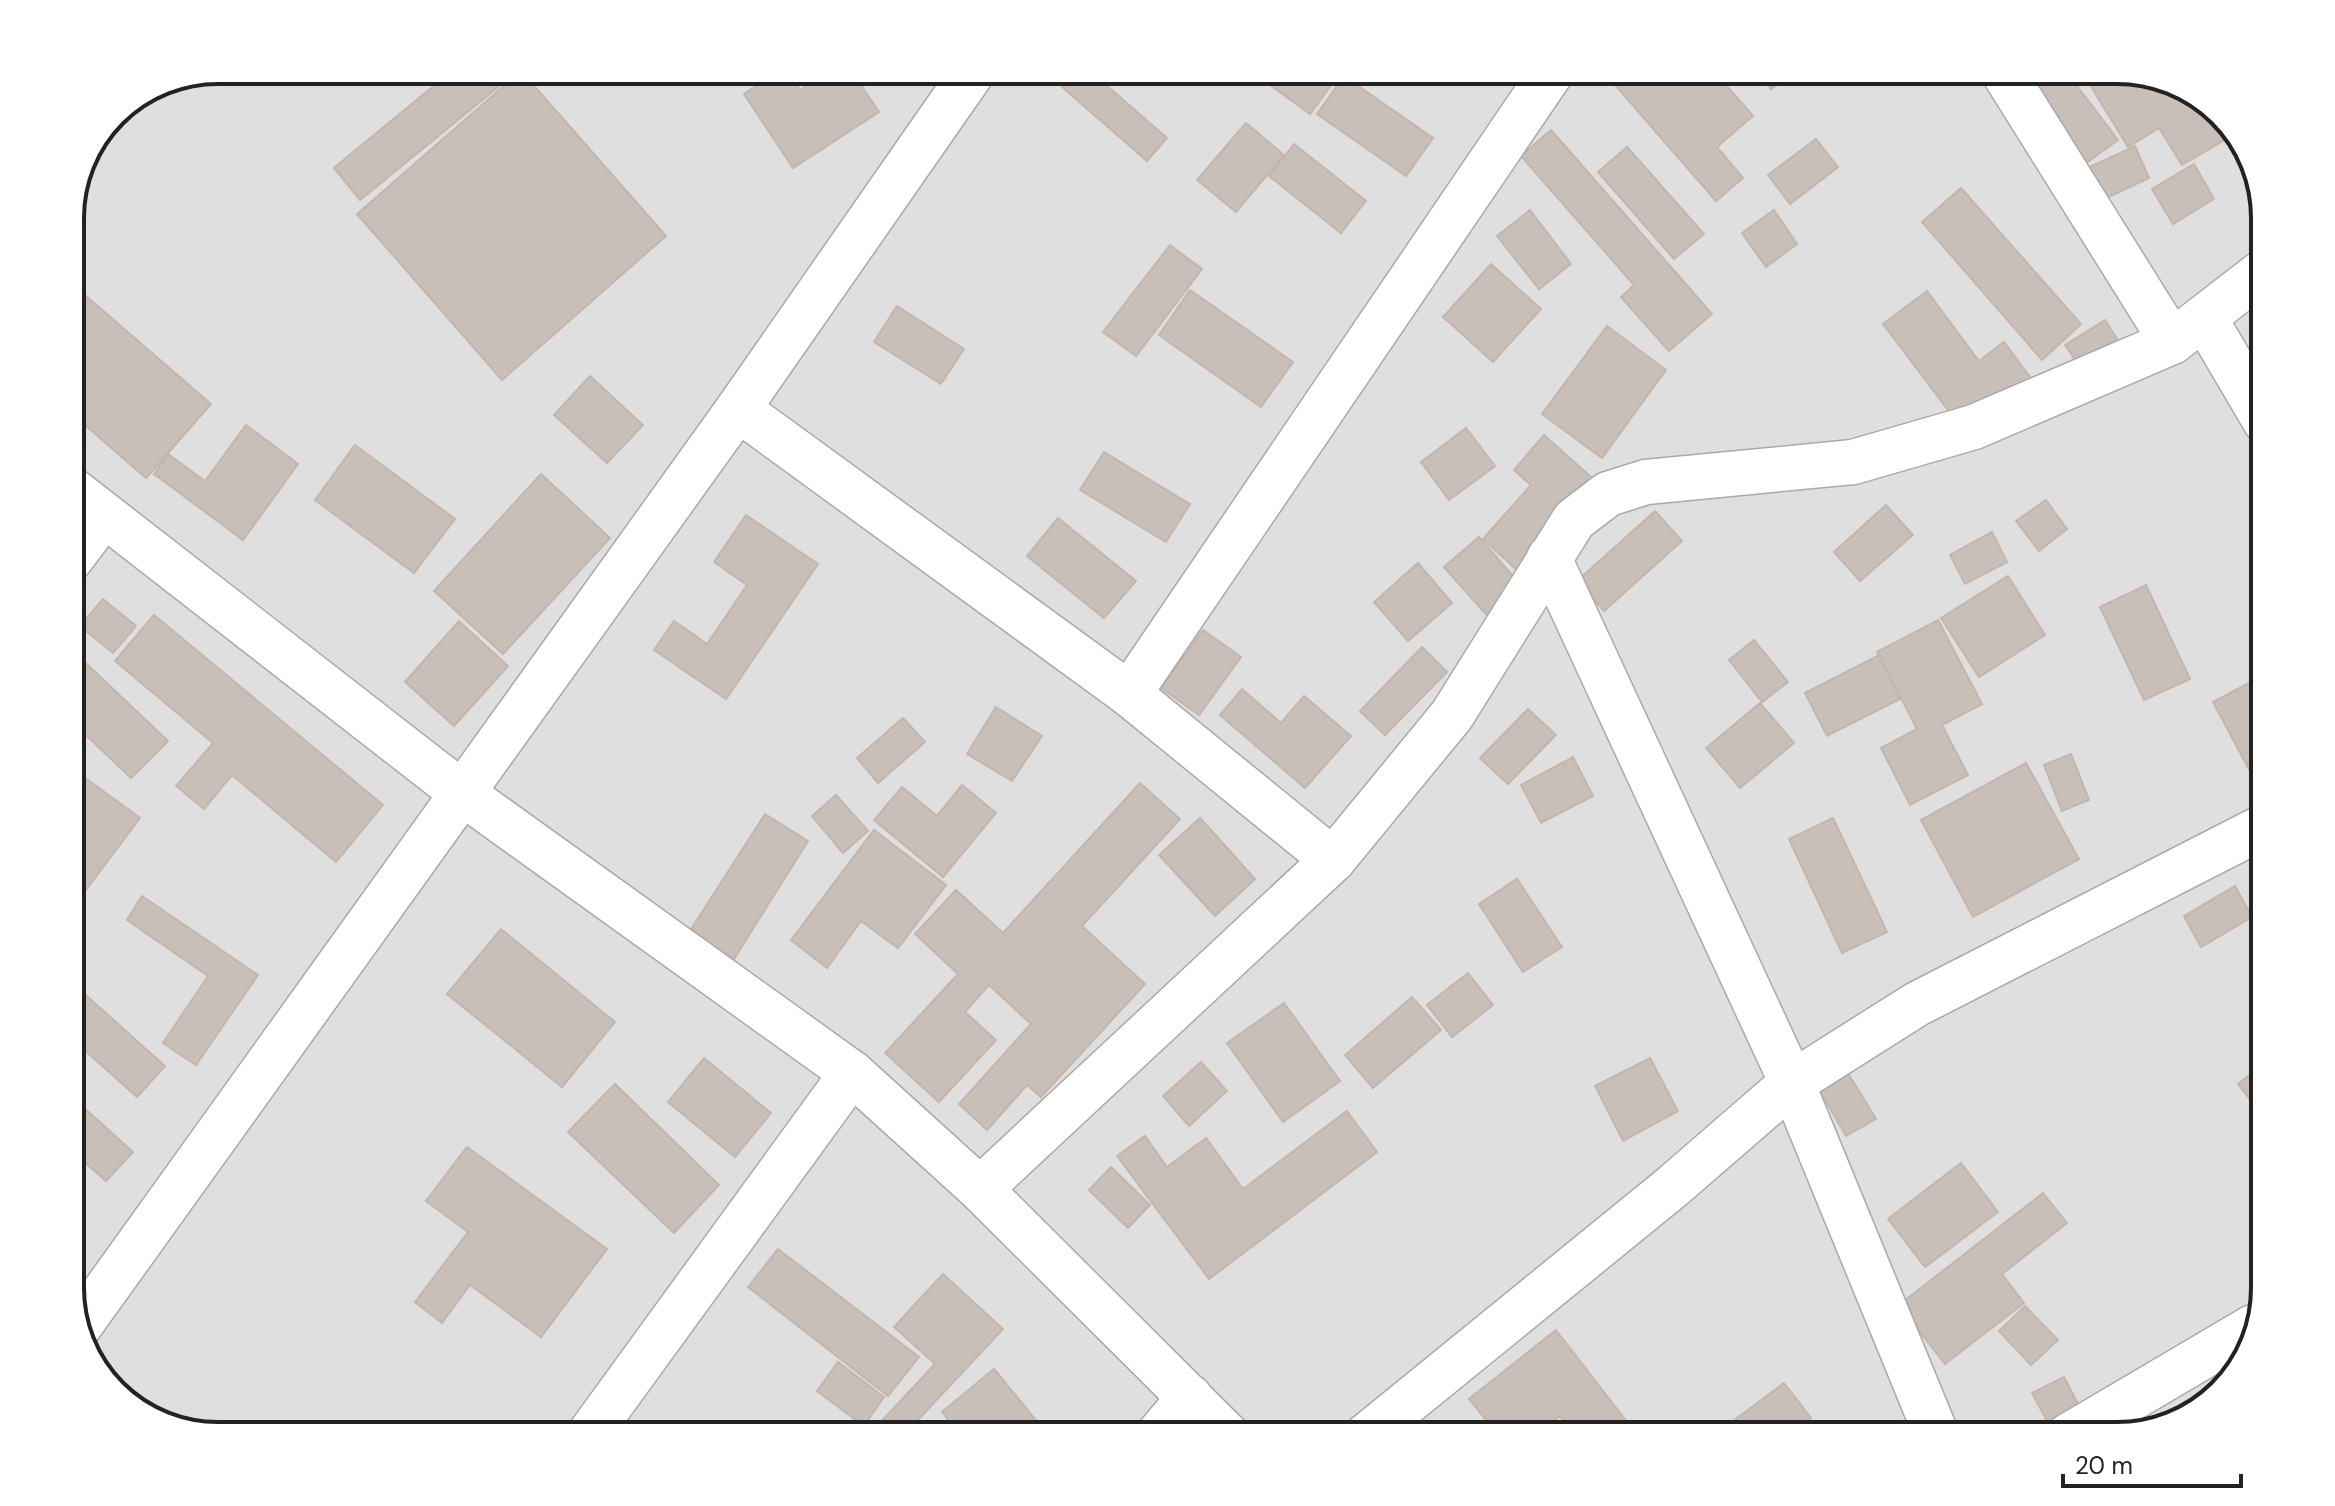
<svg xmlns="http://www.w3.org/2000/svg" width="2335" height="1506" viewBox="0 0 2335 1506" font-family="'DM Sans',sans-serif">
	<rect width="100%" height="100%" fill="#f2efe9"/>
	<path fill="#e0dfdf" d="M218,70H2117L2199,95L2245,144L2265,217V1289L2240,1370L2191,1416L2118,1436H218L136,1411L90,1362L70,1297V209L114,113L162,81Z"/>
	<g fill="#c7bfb8" stroke="#c4b6ab" stroke-width="2">
		<path d="M453,70H492L503,83L360,200L334,168Z"/>
		<path d="M780,70H787L800,90L829,70H851L879,112L793,168L744,94Z"/>
		<path d="M1077,70H1089L1167,138L1147,161L1062,87Z"/>
		<path d="M1274,70H1336L1340,73L1310,114L1266,82Z"/>
		<path d="M1602,70H1713L1753,116L1717,147L1743,178L1716,201Z"/>
		<path d="M1756,70H1795L1771,89Z"/>
		<path d="M2016,70H2065L2118,140L2086,163Z"/>
		<path d="M2081,70H2117L2173,87L2177,93L2183,90L2199,95L2235,134L2182,165L2159,128L2128,147Z"/>
		<path d="M521,71L666,236L502,380L357,214Z"/>
		<path d="M1344,76L1433,138L1406,176L1317,114Z"/>
		<path d="M1246,123L1284,155L1236,212L1197,180Z"/>
		<path d="M1551,130L1712,314L1669,351L1621,297L1634,285L1521,156Z"/>
		<path d="M1816,139L1838,167L1790,204L1768,175Z"/>
		<path d="M1294,144L1366,201L1341,233L1269,176Z"/>
		<path d="M2135,146L2149,178L2094,204L2079,172Z"/>
		<path d="M1627,147L1704,234L1674,259L1598,172Z"/>
		<path d="M2194,164L2214,199L2173,224L2152,189Z"/>
		<path d="M1961,188L2081,324L2042,360L1922,222Z"/>
		<path d="M1530,210L1571,264L1539,289L1497,236Z"/>
		<path d="M1774,210L1797,244L1766,267L1742,233Z"/>
		<path d="M1170,245L1202,269L1136,356L1103,332Z"/>
		<path d="M1491,264L1541,309L1493,362L1443,317Z"/>
		<path d="M70,282L211,404L146,478L70,412Z"/>
		<path d="M1190,290L1293,362L1261,407L1159,335Z"/>
		<path d="M1927,291L1979,361L2004,342L2035,384L1967,435L1883,324Z"/>
		<path d="M897,306L964,349L941,384L874,342Z"/>
		<path d="M2105,320L2119,342L2080,367L2065,345Z"/>
		<path d="M1607,326L1666,370L1602,458L1542,414Z"/>
		<path d="M590,376L643,425L607,463L554,415Z"/>
		<path d="M246,425L298,464L243,540L154,474L168,454L205,481Z"/>
		<path d="M1466,428L1495,466L1449,500L1421,462Z"/>
		<path d="M1544,435L1599,484L1520,573L1483,539L1531,485L1514,470Z"/>
		<path d="M355,445L455,519L414,573L315,500Z"/>
		<path d="M1104,452L1190,504L1166,542L1080,490Z"/>
		<path d="M541,474L610,538L503,654L434,591Z"/>
		<path d="M2046,500L2067,529L2039,551L2016,521Z"/>
		<path d="M1886,505L1913,535L1860,581L1834,552Z"/>
		<path d="M1655,511L1682,541L1604,611L1577,581Z"/>
		<path d="M746,515L818,564L726,699L654,650L674,621L707,644L747,585L714,562Z"/>
		<path d="M1058,518L1136,581L1104,618L1027,556Z"/>
		<path d="M1992,532L2007,562L1965,584L1950,555Z"/>
		<path d="M1479,537L1526,591L1492,621L1444,567Z"/>
		<path d="M1418,563L1452,603L1408,641L1374,602Z"/>
		<path d="M2008,576L2045,635L1979,677L1941,618Z"/>
		<path d="M2146,585L2190,679L2144,700L2100,607Z"/>
		<path d="M103,599L136,626L113,653L80,626Z"/>
		<path d="M154,615L383,805L336,862L232,775L204,809L176,786L213,743L115,661Z"/>
		<path d="M1938,620L1982,704L1942,725L1968,775L1910,805L1881,748L1917,729L1877,652Z"/>
		<path d="M459,621L508,666L454,726L405,682Z"/>
		<path d="M1203,630L1241,657L1199,715L1161,688Z"/>
		<path d="M1754,640L1788,682L1762,702L1729,660Z"/>
		<path d="M1422,647L1447,672L1385,735L1360,711Z"/>
		<path d="M70,648L168,741L131,778L70,720Z"/>
		<path d="M1879,655L1900,699L1827,736L1805,693Z"/>
		<path d="M2260,677L2265,687V773L2254,779L2213,702Z"/>
		<path d="M1242,689L1281,723L1304,696L1351,736L1305,788L1220,715Z"/>
		<path d="M1760,703L1794,743L1740,788L1706,748Z"/>
		<path d="M996,707L1042,736L1012,781L967,754Z"/>
		<path d="M1528,709L1556,735L1508,784L1480,758Z"/>
		<path d="M903,718L925,742L878,783L857,758Z"/>
		<path d="M2071,754L2089,800L2062,811L2044,765Z"/>
		<path d="M1573,757L1593,796L1541,823L1521,785Z"/>
		<path d="M2026,763L2079,859L1973,917L1921,820Z"/>
		<path d="M84,777L140,818L70,911V795Z"/>
		<path d="M1140,783L1180,819L1082,926L1145,984L1041,1097L1027,1085L987,1130L959,1104L1031,1024L989,985L965,1012L996,1040L939,1102L885,1053L958,974L915,934L956,890L1003,933Z"/>
		<path d="M962,785L996,813L943,877L874,820L902,787L937,816Z"/>
		<path d="M836,795L868,831L843,853L812,816Z"/>
		<path d="M765,814L808,841L734,959L690,931Z"/>
		<path d="M1200,818L1255,879L1215,916L1159,855Z"/>
		<path d="M1833,818L1887,932L1842,953L1789,839Z"/>
		<path d="M874,830L946,885L898,948L861,921L827,968L791,940Z"/>
		<path d="M1517,879L1562,947L1523,972L1479,904Z"/>
		<path d="M2235,886L2252,917L2201,947L2184,916Z"/>
		<path d="M142,896L258,975L196,1065L163,1043L208,976L127,920Z"/>
		<path d="M501,929L615,1022L562,1087L447,994Z"/>
		<path d="M1468,973L1493,1005L1452,1037L1427,1005Z"/>
		<path d="M70,981L165,1066L137,1097L70,1037Z"/>
		<path d="M1412,997L1441,1030L1373,1088L1345,1055Z"/>
		<path d="M1284,1003L1340,1081L1283,1122L1227,1043Z"/>
		<path d="M704,1058L771,1113L735,1157L668,1102Z"/>
		<path d="M1650,1058L1678,1111L1623,1141L1595,1086Z"/>
		<path d="M1201,1062L1227,1091L1189,1126L1163,1096Z"/>
		<path d="M2265,1063V1119L2238,1084Z"/>
		<path d="M1843,1065L1876,1119L1846,1136L1814,1081Z"/>
		<path d="M615,1084L719,1185L674,1233L568,1132Z"/>
		<path d="M70,1095L133,1152L106,1181L70,1149Z"/>
		<path d="M1347,1111L1377,1152L1209,1279L1117,1156L1145,1136L1167,1167L1206,1138L1243,1189Z"/>
		<path d="M467,1147L607,1249L541,1337L470,1285L442,1323L415,1302L468,1232L426,1201Z"/>
		<path d="M1961,1163L1998,1212L1925,1267L1888,1219Z"/>
		<path d="M1111,1167L1150,1205L1128,1228L1089,1190Z"/>
		<path d="M2043,1193L2067,1223L2002,1274L2024,1303L1945,1364L1899,1305Z"/>
		<path d="M70,1217L80,1228L70,1237Z"/>
		<path d="M778,1249L919,1357L888,1396L748,1287Z"/>
		<path d="M943,1274L1003,1329L903,1436H887L877,1426L935,1364L894,1327Z"/>
		<path d="M2025,1306L2058,1340L2031,1365L1999,1331Z"/>
		<path d="M1556,1330L1631,1427L1619,1436H1575L1560,1416L1535,1436H1499L1469,1399Z"/>
		<path d="M838,1362L884,1397L864,1426L817,1391Z"/>
		<path d="M994,1369L1049,1436H961L942,1412Z"/>
		<path d="M2064,1377L2095,1436H2055L2032,1393Z"/>
		<path d="M1784,1383L1811,1418L1788,1436H1713Z"/>
	</g>
	<g fill="none" stroke-linecap="round" stroke-linejoin="round">
		<defs>
			<g id="minor">
				<path d="M2002,70L2172,342"/>
				<path d="M2205,319L2265,421"/>
				<path d="M738,409L1129,694L1333,860"/>
				<path d="M1549,558L1792,1083L1937,1436"/>
				<path d="M70,560L104,515"/>
				<path d="M1129,694L1553,70"/>
				<path d="M980,1189L1333,860L1452,715L1574,520L1608,494L1646,482L1853,462L1974,427L2172,342L2265,270"/>
				<path d="M588,1436L852,1073"/>
				<path d="M1157,1436L1190,1397"/>
				<path d="M1366,1436L1672,1187L1792,1083L1917,1004L2265,826"/>
				<path d="M2068,1436L2253,1327"/>
			</g>
			<g id="tertiary">
				<path d="M70,488L462,793L852,1073L980,1189L1228,1436"/>
				<path d="M79,1327L738,409L974,70"/>
			</g>
		</defs>
		<use href="#minor" stroke="#a9a9a9" stroke-width="47"/>
		<use href="#tertiary" stroke="#a9a9a9" stroke-width="47"/>
		<use href="#minor" stroke="#fff" stroke-width="44"/>
		<use href="#tertiary" stroke="#fff" stroke-width="44"/>
	</g>
	<path d="M0 0H2335V1506H0ZM218 84H2117A134 134 0 0 1 2251 218V1288A134 134 0 0 1 2117 1422H218A134 134 0 0 1 84 1288V218A134 134 0 0 1 218 84Z" fill="#fff" fill-rule="evenodd"/>
	<path fill="none" stroke="#222" stroke-width="4" d="M218 84H2117A134 134 0 0 1 2251 218V1288A134 134 0 0 1 2117 1422H218A134 134 0 0 1 84 1288V218A134 134 0 0 1 218 84Z"/>
	<path d="M2063 1474v12h178v-12" fill="none" stroke="#222222" stroke-width="4"/>
	<text x="2075" y="1474" font-size="24" fill="#222222" stroke="#ffffff" stroke-width="6" paint-order="stroke">20 m</text>
</svg>
